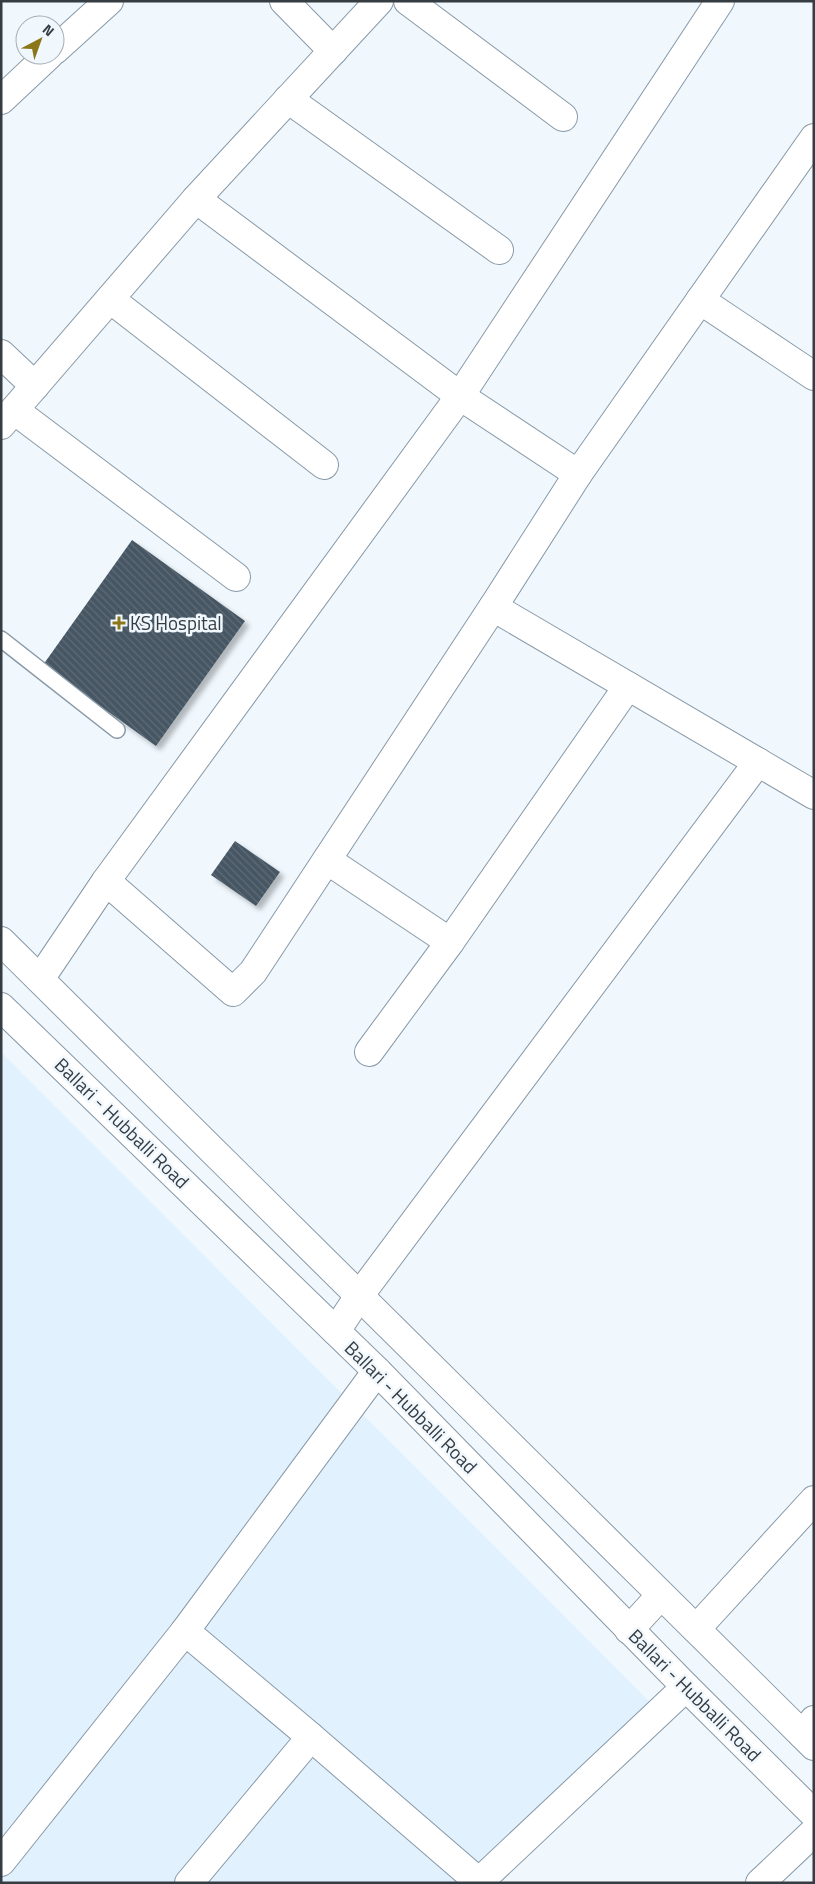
<svg xmlns="http://www.w3.org/2000/svg" width="815" height="1884" viewBox="0 0 815 1884" font-family="'Titillium Web',sans-serif">
	<defs>
		<pattern id="building-back-hatch" width="6" height="6" patternUnits="userSpaceOnUse" patternTransform="scale(1.25)"><rect width="6" height="6" fill="#465663"/><path d="M-1 5l2 2M0 0l6 6M5-1l2 2" fill="none" stroke="#5f6c77"/></pattern>
		<filter id="shadow"><feDropShadow dx="4.5" dy="4.5" stdDeviation="2.5" flood-color="#0004"/></filter>
	</defs>
	<rect width="100%" height="100%" fill="#f0f8fe"/>
	<path fill="#e2f1fe" d="M1,1052L656,1708L476,1883H1Z"/>
	<g fill="url(#building-back-hatch)" filter="url(#shadow)">
		<path d="M132,540L245,621L156,746L43,665Z"/>
		<path d="M235,841L280,872L256,906L211,875Z"/>
	</g>
	<g fill="none" stroke-linecap="round" stroke-linejoin="round">
		<defs>
			<path id="service" d="M1,639L117,730"/>
			<g id="minor">
				<path d="M284,1L333,51"/>
				<path d="M408,1L563,117"/>
				<path d="M55,50L109,1"/>
				<path d="M288,99L499,250"/>
				<path d="M1,100L49,55"/>
				<path d="M196,199L460,396L578,474L814,138"/>
				<path d="M110,299L324,465"/>
				<path d="M700,300L814,376"/>
				<path d="M1,354L35,386"/>
				<path d="M14,410L236,577"/>
				<path d="M1,425L196,199L379,1"/>
				<path d="M578,474L493,607L814,795"/>
				<path d="M327,860L450,942"/>
				<path d="M106,881L233,992L253,972L493,607"/>
				<path d="M40,979L106,881L460,396L720,1"/>
				<path d="M369,1052L450,942L628,686"/>
				<path d="M336,1331L359,1296L758,762"/>
				<path d="M696,1629L814,1500"/>
				<path d="M185,1631L311,1737L189,1883"/>
				<path d="M802,1734L814,1720"/>
				<path d="M311,1737L479,1882"/>
				<path d="M1,1862L185,1631L377,1371"/>
				<path d="M478,1883L686,1687"/>
				<path d="M760,1883L814,1832"/>
			</g>
			<g id="primary">
				<path d="M1,941L814,1746"/>
				<path d="M1,1007L377,1371L686,1687L814,1814"/>
				<path d="M629,1630L661,1595"/>
			</g>
		</defs>
		<use href="#service" stroke="#8899a7" stroke-width="18"/>
		<use href="#minor" stroke="#8899a7" stroke-width="30"/>
		<use href="#primary" stroke="#8899a7" stroke-width="30"/>
		<use href="#service" stroke="#fff" stroke-width="15"/>
		<use href="#minor" stroke="#fff" stroke-width="28"/>
		<use href="#primary" stroke="#fff" stroke-width="28"/>
	</g>
	<path fill="#8b761a" stroke="#f0f8fe" stroke-width="2" d="M116.5 615.5h5v5h5v5h-5v5h-5v-5h-5v-5h5z"/>
	<g text-anchor="middle" stroke-width="5" stroke-linejoin="round" paint-order="stroke">
		<g font-size="19" fill="#353c42" stroke="#f0f8fe" text-anchor="start">
			<text x="130" y="630">KS Hospital</text>
		</g>
		<g font-size="19" fill="#353c42" stroke="#f0f8fe">
			<text transform="translate(122 1123) rotate(44)" y="7">Ballari - Hubballi Road</text>
			<text transform="translate(411 1407) rotate(45)" y="7">Ballari - Hubballi Road</text>
			<text transform="translate(695 1695) rotate(45)" y="7">Ballari - Hubballi Road</text>
		</g>
	</g>
	<rect width="815" height="1884" fill="none" stroke="#353c42" stroke-width="5"/>
	<g transform="translate(40 40) rotate(41)"><circle r="24" fill="#f0f8fe" stroke="#a5adb3"/>
	<path d="M0-4L9 19L0 12L-9 19Z" fill="#8b761a"/>
	<text y="-8" font-size="14" font-weight="bold" text-anchor="middle" fill="#353c42">N</text>
	</g>
</svg>
